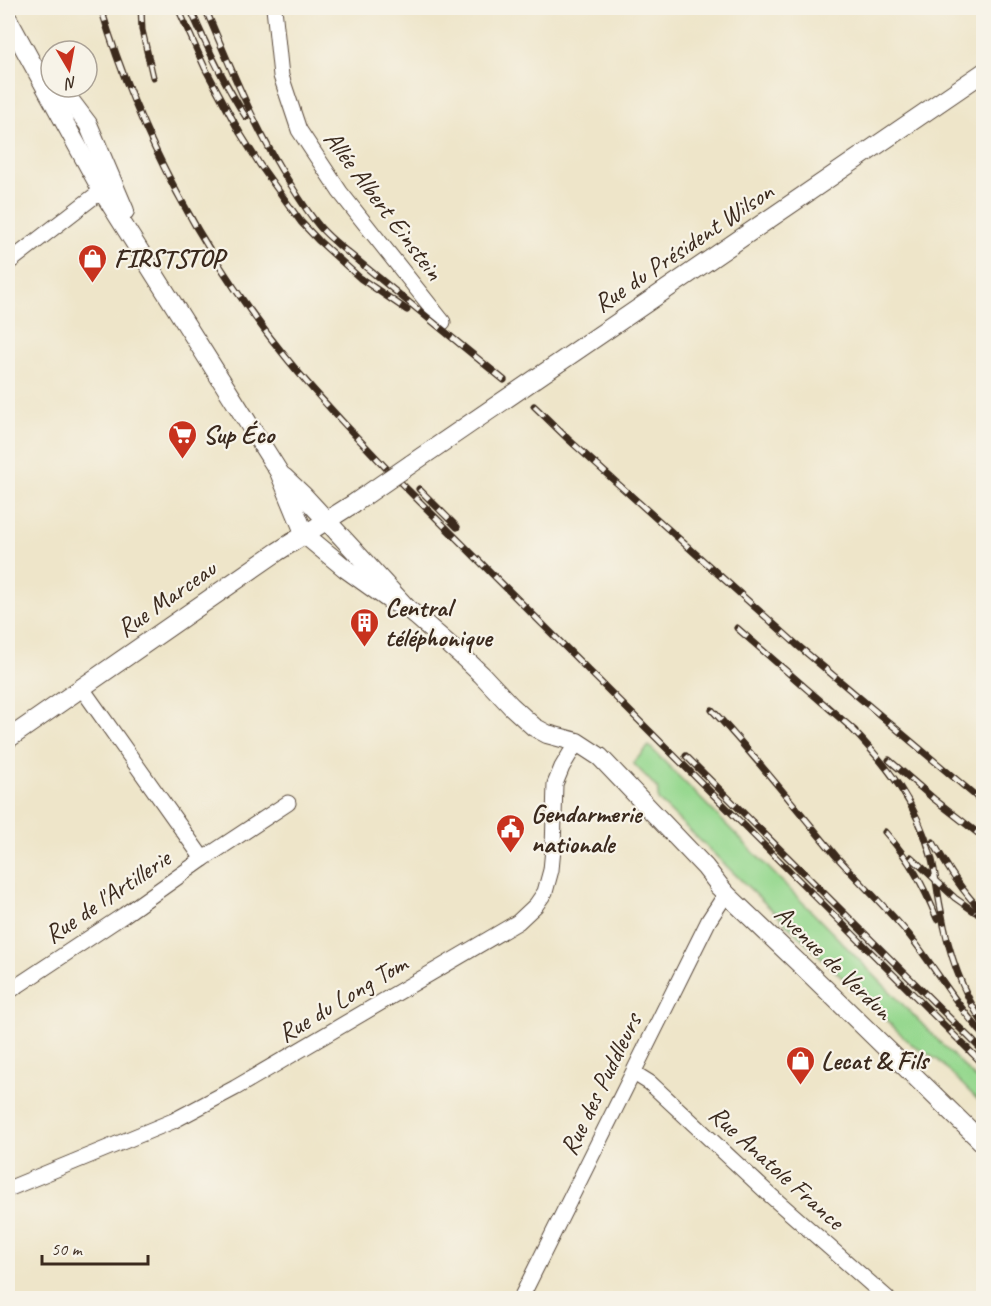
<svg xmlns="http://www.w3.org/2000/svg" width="991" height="1306" viewBox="0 0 991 1306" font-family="Caveat,sans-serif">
	<rect width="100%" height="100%" fill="#f7f3e8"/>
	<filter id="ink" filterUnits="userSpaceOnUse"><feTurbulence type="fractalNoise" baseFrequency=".0167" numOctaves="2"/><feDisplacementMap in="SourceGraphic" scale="12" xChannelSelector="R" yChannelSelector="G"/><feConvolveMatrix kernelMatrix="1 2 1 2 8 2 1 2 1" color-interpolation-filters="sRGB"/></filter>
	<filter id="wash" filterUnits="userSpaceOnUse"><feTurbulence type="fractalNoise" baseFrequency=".008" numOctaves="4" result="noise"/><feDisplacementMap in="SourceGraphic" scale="24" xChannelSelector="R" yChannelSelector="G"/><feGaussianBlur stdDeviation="1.35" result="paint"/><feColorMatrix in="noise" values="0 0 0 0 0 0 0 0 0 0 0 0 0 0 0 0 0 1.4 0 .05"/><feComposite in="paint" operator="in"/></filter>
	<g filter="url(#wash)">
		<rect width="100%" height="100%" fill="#eee5c9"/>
		<path fill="#96d88f" stroke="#688156" stroke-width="1.5" d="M649,746L983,1086V1105L938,1060L911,1044L658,800V789L633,763Z"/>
	</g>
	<g filter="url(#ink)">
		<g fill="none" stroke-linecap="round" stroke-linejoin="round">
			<defs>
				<g id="minor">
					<path d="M274,8L281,76L299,130L340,192L443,322"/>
					<path d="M8,263L110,184"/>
					<path d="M81,687L203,859"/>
					<path d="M8,992L124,915L203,859L288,803"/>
					<path d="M634,1073L650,1083L770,1195L887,1298"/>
					<path d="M8,1189L173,1121L235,1088L518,922L536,905L545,892L551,870L553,849L555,784L562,767L577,742"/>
					<path d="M521,1298L709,920L726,894"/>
				</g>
				<g id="major">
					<path d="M8,19L102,191L279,472L305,535L346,569L391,601L407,608"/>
					<path d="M60,87L88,124L125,211"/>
					<path d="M411,464L984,72"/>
					<path d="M284,477L304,496L407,608L461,655L482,675L511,706L534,727L547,734L577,742L600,757L705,867L726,894"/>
					<path d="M8,739L277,552L356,502"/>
					<path d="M718,886L806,970L984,1144"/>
				</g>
			</defs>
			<use href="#minor" stroke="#564638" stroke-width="17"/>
			<use href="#major" stroke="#564638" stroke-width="20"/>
			<use href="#minor" stroke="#fff" stroke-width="15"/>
			<use href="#major" stroke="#fff" stroke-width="18"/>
			<defs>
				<g id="rail">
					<path d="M101,8C139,135 204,257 288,360C319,398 353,433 386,468L984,1065"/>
					<path d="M141,8L142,30L153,77"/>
					<path d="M178,8L205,68L240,133L260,165L301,222L319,241L360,278L407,310"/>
					<path d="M190,8C206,45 223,82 246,117"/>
					<path d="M205,8C231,68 255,130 291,185C300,200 309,214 320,227C326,234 333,240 340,246L504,380"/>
					<path d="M534,406L568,439L796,644L984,803"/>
					<path d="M419,489L457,527"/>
					<path d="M737,628L855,731"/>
					<path d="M712,710C756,757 795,807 836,856C860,883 887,908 910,936C936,969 955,1004 984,1035"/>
					<path d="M850,727C888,766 916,802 931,856C936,874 937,892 941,910C948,951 961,990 984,1025"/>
					<path d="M686,756L984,1052"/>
					<path d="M889,760L934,799L984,838"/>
					<path d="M885,832C910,860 924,886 937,919"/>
					<path d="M933,842C948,868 962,892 984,913"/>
					<path d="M911,857L955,898L975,912"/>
				</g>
			</defs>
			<use href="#rail" stroke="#3b2a1e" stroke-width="7"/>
			<use href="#rail" stroke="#f7f3e8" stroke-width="4.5" stroke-dasharray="14" stroke-linecap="butt"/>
			<defs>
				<path id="major-bridge" d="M356,502L411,464"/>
			</defs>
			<use href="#major-bridge" stroke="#564638" stroke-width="20" stroke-linecap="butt"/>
			<use href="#major-bridge" stroke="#fff" stroke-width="18"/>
		</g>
	</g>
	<defs>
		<symbol id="shop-pin" viewBox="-11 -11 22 30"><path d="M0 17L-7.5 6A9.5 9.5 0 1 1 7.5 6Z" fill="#c8321e" stroke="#f7f3e8"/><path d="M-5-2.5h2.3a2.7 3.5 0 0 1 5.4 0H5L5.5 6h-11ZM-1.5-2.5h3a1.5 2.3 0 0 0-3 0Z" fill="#fff"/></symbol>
		<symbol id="supermarket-pin" viewBox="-11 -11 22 30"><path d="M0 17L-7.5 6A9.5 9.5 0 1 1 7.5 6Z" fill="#c8321e" stroke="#f7f3e8"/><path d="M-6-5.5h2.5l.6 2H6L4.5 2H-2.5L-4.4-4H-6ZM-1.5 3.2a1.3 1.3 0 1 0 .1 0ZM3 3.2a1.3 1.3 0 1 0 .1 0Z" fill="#fff"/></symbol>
		<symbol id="building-pin" viewBox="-11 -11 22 30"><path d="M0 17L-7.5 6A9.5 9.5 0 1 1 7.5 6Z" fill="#c8321e" stroke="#f7f3e8"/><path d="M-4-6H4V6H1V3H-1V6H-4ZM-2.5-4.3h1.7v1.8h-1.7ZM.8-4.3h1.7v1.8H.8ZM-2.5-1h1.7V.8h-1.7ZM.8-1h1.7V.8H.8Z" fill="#fff"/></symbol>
		<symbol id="civic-pin" viewBox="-11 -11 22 30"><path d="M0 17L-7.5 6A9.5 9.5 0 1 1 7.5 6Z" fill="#c8321e" stroke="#f7f3e8"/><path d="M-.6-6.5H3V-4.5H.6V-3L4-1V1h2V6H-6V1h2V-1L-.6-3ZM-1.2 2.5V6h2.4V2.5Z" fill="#fff"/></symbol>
	</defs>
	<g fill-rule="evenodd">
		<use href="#shop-pin" x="76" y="242" width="33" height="45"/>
		<use href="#supermarket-pin" x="166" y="418" width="33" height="45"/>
		<use href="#building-pin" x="348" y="606" width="33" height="45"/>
		<use href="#civic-pin" x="494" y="812" width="33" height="45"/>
		<use href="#shop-pin" x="784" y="1044" width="33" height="45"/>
	</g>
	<g text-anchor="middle" stroke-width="4.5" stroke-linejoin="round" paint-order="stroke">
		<g font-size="26" fill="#3b2a1e" stroke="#f7f3e8">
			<text transform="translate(384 205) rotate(53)" y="9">Allée Albert Einstein</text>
			<text transform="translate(683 247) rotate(-34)" y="9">Rue du Président Wilson</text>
			<text transform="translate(166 598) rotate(-35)" y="9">Rue Marceau</text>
			<text transform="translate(107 896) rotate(-34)" y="9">Rue de l'Artillerie</text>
			<text transform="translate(834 962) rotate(44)" y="9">Avenue de Verdun</text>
			<text transform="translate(342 998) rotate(-31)" y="9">Rue du Long Tom</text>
			<text transform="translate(600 1084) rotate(-64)" y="9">Rue des Puddleurs</text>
			<text transform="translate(777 1167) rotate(42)" y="9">Rue Anatole France</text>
		</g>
		<g font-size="26" font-weight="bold" fill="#3b2a1e" stroke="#f7f3e8" text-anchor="start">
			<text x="114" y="267">FIRSTSTOP</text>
			<text x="203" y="443">Sup Éco</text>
			<text x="385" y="616">Central<tspan x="385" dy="30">téléphonique</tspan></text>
			<text x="531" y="822">Gendarmerie<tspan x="531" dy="30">nationale</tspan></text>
			<text x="821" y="1069">Lecat &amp; Fils</text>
		</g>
	</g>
	<rect width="991" height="1306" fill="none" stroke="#f7f3e8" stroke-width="30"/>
	<g transform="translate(69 69) rotate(170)"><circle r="28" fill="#f7f3e8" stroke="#aca397" stroke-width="1.5"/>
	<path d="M0-4.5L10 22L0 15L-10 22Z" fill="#c8321e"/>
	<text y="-9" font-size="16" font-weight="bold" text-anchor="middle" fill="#3b2a1e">N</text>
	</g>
	<path d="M42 1255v9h106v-9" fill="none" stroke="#3b2a1e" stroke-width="3"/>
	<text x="51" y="1255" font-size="18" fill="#3b2a1e" stroke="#f7f3e8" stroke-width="4.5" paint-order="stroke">50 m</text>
</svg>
